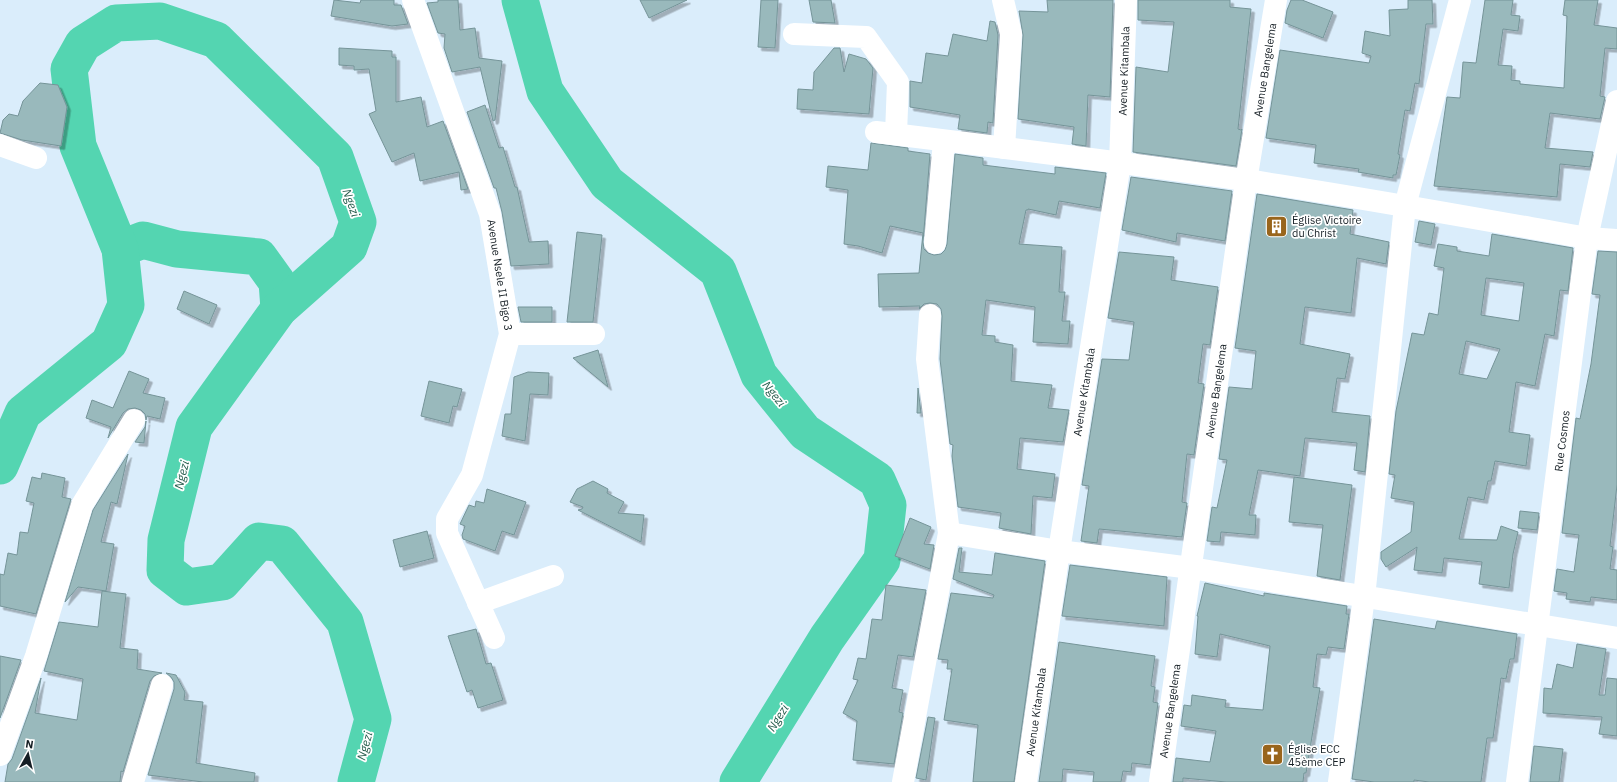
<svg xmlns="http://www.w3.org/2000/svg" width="1617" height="782" viewBox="0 0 1617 782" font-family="'IBM Plex Sans',sans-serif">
	<defs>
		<filter id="shadow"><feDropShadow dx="3.5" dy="3.5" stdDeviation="0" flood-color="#0004"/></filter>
	</defs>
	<rect width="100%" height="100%" fill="#daedfb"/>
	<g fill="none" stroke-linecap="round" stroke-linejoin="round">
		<g stroke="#54d5b1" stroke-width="37">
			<path d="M520,0L545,91L607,183L718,271L759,375L805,432L877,480L888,505L882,560L827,638L738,782"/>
			<path d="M120,249L143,240L177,249L259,257L277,282L279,309"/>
			<path d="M0,466L23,413L109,343L126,305L120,249L78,146L69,69L83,44L116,23L160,21L216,40L335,157L358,222L349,247L279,309L194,427L166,540L165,570L187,587L222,582L259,541L282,544L345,622L373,719L356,782"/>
		</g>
	</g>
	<g fill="#99b9bc" stroke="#759498" fill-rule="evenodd" filter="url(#shadow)">
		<path d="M334,0L360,3L361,0H394V5H401L408,24L392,26L331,16Z"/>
		<path d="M438,0H458L460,30L475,28L479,58L502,61L495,120L493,121L480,67L452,72L444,48L445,34L438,33L427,3L438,2Z"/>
		<path d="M640,0H687L649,18Z"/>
		<path d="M761,0H778L775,48L758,47Z"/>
		<path d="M809,0H831L835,23L813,22Z"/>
		<path d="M1047,0H1113L1110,97L1088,95L1086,146L1072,144L1074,127L1018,119L1023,35L1019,11L1048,12Z"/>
		<path d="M1138,0H1230V7L1251,9L1238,129L1241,130L1242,129L1236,166L1133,152L1136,67L1168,72L1174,22L1138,20Z"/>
		<path d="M1291,0H1302L1333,12L1323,38L1285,23L1287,10Z"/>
		<path d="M1408,0H1432L1433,24H1426L1419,84L1415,83L1410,111L1405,110L1398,154L1400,155L1396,175H1393V178L1358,172L1359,169L1314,163L1316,145L1266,138L1280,50L1369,63L1371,56L1362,53L1365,31L1390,36L1389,10L1408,9Z"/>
		<path d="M1485,0H1513L1511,15L1520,16L1518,31L1503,29L1498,65L1512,66L1511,80L1520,81V84L1564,88L1567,16L1563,15L1565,0H1598L1594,25L1617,28V49L1605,48L1600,96L1605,97L1600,119L1550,113L1545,148L1593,152L1590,167L1560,164L1557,197L1434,186L1447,97L1460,98L1463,62L1476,63Z"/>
		<path d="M990,21L995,22L998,35L993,122V123L988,122L987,133L958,129L960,115L910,107V81L922,83L926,53L948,56L953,34L987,41Z"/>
		<path d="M339,48L392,51V57H396V102L421,97L427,127L443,121L468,189L461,190L459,172L420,181L414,153L392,162L369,114L376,111L369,69L354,70V66L339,65Z"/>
		<path d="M834,48H840L844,72L849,54L866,59L873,68L869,114L797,109L798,89L813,90L814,72Z"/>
		<path d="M40,83L58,85L67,107L61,146L22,140L0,133L3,120L9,114L18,116L23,101Z"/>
		<path d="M485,105L499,148L503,147L515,187H517L529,242L548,241L549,264L511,266L502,212L496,188H494L467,112Z"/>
		<path d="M871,143L908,148V151L930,154L923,242L924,249L928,253L934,255L941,254L945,250L947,244L955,154L983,158V165L1055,174V167L1106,173L1100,208L1059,201L1056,215L1028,209V210H1026L1019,244L1062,247L1059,292H1065L1062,321H1070L1068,344L1033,342L1035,307L986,300L982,335L995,336V342L1013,345L1011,381L1052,385L1048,408L1069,410L1063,442L1020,438L1017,469L1055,474L1052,498L1033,496L1031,534L999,528L1001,513L958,507L952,456L953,445L950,444L940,359L942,316L941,309L937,304L930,303L924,304L919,309L920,306L879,307L878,274L919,273L923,233L890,226L882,253L858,246L844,244L848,190L826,187L828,166L868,170Z"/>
		<path d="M1131,177L1232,191L1225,241L1177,233L1176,242L1122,230Z"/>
		<path d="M1257,194L1353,210L1350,234L1389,242L1386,264L1357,258L1351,313L1305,307L1300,344L1350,354L1345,379L1337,378L1332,412L1370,416L1365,472L1354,470L1357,443L1305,438L1300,476L1258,470L1249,515H1256L1255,535L1221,532L1220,542L1207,541L1212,507L1217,508L1227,460L1219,459L1229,387L1252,389L1256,351L1235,348Z"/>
		<path d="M1419,221L1435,224L1431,245L1415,242Z"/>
		<path d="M577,232L602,235L593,322H567Z"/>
		<path d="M1492,234L1573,248L1568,291L1560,290L1554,336L1545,334L1535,386L1516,382L1509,432L1530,435L1526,466L1495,461L1491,481H1488L1484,500L1468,497L1459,539L1497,540L1501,526L1518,532L1513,554L1509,588L1479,584L1482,562L1444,558L1442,573L1414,570L1417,547L1386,567L1381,559V552L1411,532L1414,502L1391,498L1395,475L1389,474L1396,411L1412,333L1424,335L1429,313L1438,315L1444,268L1434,266L1438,244L1457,247V251L1489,256ZM1486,278L1524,283L1519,321L1481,315ZM1466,341L1500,349L1487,379L1459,374Z"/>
		<path d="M1598,251L1617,252V485L1610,546L1613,547L1610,569L1617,570V600L1591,597L1590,602L1566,599L1567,593L1554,591L1557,569L1574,572L1579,535L1562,533L1576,418L1580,419L1591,364L1600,295L1592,294Z"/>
		<path d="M1119,252L1174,257L1171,280L1218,287L1210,345L1203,344L1198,383L1204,384L1194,455L1187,454L1182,502L1187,503L1182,537L1099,529L1097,543L1081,541L1089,486L1082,485L1102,359L1129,360L1134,322L1108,318Z"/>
		<path d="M184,291L217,305L209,324L177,309Z"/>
		<path d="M518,307H552V322H521Z"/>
		<path d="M598,350L608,387L573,358Z"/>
		<path d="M129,371L149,379L143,393L165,398L160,419L147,416L146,420L145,414L141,410L135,408L128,409L123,413L108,438L111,427L86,418L92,400L113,408Z"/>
		<path d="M528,372L549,373L548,395L530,394L525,441L502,436L505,414H511L514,377Z"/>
		<path d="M429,381L462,389L457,407L453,406L449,423L421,416Z"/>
		<path d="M918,388L921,413H917Z"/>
		<path d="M146,421L144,443L135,442L145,427Z"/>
		<path d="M128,454L117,504L111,502L101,542L114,544L106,591L78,587L65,602L93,510Z"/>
		<path d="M42,473L65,478L62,497L71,499L36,614L0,606V574L4,575L8,553L17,555L20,532L28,533L34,503L26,501L32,477L41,479Z"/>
		<path d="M1294,477L1352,485L1340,580L1317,576L1323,525L1289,522Z"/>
		<path d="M593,481L608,489L607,493L624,502L618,513L644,515L641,542L578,510L582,509L583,507L570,502L577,489Z"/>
		<path d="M487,489L526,502L514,535L502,531L495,551L463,539L462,535L465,526L460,524L469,505L475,507L476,501L484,503Z"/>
		<path d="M1520,511L1539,513L1537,530L1518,528Z"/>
		<path d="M910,518L931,527L924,544L934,545L930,569L895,556Z"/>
		<path d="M427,531L434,558L400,567L393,540Z"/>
		<path d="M959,548H962L959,572L992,575L995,553L1045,561L1014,782H973L978,725L944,720L952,669H947L948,660L938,659L951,593L993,598L994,595L953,579Z"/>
		<path d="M1070,565L1167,577L1164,626L1062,616Z"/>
		<path d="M1205,583L1264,596V593L1347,606L1346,614H1349L1344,649L1328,647L1326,655L1317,654L1313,687L1320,688L1306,773H1304L1303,782H1226L1183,778V782H1173L1176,758L1210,762L1216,731L1181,726L1184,705L1191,706L1192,695L1226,700L1225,707L1263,710L1270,646L1220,634L1217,657L1195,654L1198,616H1197Z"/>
		<path d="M886,585L926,590L913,657L898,655L892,688L903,690L899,712L903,713L894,764L853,760L857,721L843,713L858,680L853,679L858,658L866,659L872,619L882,620Z"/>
		<path d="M102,591L126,594L120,648L138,650L137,669L162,673L154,676L150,681L123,772L121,771L120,782H5L8,764L12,759L41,678L35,713L77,720L83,679L44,671L59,622L98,627Z"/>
		<path d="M1374,619L1435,629L1437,621L1517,634L1514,659H1510L1506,679L1501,678L1493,738H1487L1481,782H1429L1414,780V782H1374L1352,779Z"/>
		<path d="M476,629L486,664L491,663L503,700L478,708L472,690L467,692L448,636Z"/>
		<path d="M1059,642L1155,656L1151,686L1155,687L1153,702L1158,703L1150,765L1132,763L1131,772L1123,771L1121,782H1093L1094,772L1063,769L1062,782H1039Z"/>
		<path d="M1577,644L1606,649L1599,695H1605L1607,678L1617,679V736L1599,734L1602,717L1543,713L1544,688L1552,689L1557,664L1573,668Z"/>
		<path d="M0,656L21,660L0,718Z"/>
		<path d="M166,673L176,675L185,692L184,700L203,702L196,763L255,773L254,782H203L148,775L174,689V682L171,677Z"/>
		<path d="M928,717L935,718L926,780L916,778Z"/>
		<path d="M1534,746L1563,749L1559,782H1530Z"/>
	</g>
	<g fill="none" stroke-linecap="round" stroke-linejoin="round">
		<g stroke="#fff" stroke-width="22">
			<path d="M413,0L490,214L510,334L472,475L447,519V533L494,638"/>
			<path d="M1003,0L1011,34L1004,148"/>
			<path d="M794,34L866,37L898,82L896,134"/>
			<path d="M876,132C999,147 1122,162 1245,180C1360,197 1474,218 1587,238L1617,240"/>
			<path d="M0,145L36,158"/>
			<path d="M935,243L944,141"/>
			<path d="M510,334H594"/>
			<path d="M949,533L1059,551L1191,568L1617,638"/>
			<path d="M478,603L553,576"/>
			<path d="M0,755L36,656L82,505L134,420"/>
			<path d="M133,782L162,685"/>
			<path d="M903,782L949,533L927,359L930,315"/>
			<path d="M1026,782L1059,551L1120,163L1126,0"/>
			<path d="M1160,782L1246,181L1276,0"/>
			<path d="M1339,782L1364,597L1405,206L1460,0"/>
			<path d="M1517,782L1587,238L1617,101"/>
		</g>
	</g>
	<defs>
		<symbol id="building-square" viewBox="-11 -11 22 22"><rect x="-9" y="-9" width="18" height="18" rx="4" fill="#99651c" stroke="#fff"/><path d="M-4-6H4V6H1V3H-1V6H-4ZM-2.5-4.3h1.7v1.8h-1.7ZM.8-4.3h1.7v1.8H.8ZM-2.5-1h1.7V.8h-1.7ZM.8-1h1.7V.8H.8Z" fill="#fff"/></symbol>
		<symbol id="church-square" viewBox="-11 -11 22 22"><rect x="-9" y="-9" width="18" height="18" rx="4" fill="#99651c" stroke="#fff"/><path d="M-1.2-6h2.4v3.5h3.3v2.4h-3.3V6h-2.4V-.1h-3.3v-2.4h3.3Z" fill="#fff"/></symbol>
	</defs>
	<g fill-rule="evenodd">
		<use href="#building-square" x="1264" y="214" width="25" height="25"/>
		<use href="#church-square" x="1260" y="742" width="25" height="25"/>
	</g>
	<g text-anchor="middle" stroke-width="3.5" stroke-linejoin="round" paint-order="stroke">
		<g font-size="11" fill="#151e24" stroke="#fff">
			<text transform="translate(1265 70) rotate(-81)" y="4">Avenue Bangelema</text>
			<text transform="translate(1124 71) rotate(-88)" y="4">Avenue Kitambala</text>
			<text transform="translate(500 275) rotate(81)" y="4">Avenue Nsele II Bigo 3</text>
			<text transform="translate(1216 391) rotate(-82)" y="4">Avenue Bangelema</text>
			<text transform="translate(1084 392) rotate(-81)" y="4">Avenue Kitambala</text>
			<text transform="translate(1562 441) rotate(-83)" y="4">Rue Cosmos</text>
			<text transform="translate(1170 711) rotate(-82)" y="4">Avenue Bangelema</text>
			<text transform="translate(1036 712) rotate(-82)" y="4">Avenue Kitambala</text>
		</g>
		<g font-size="11" fill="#151e24" stroke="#fff" text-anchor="start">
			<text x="1292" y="224">Église Victoire<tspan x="1292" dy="13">du Christ</tspan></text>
			<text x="1288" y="753">Église ECC<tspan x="1288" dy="13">45ème CEP</tspan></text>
		</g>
		<g font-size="12" font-style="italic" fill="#275c4c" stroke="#fff">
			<text transform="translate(351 203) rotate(70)" y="4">Ngezi</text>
			<text transform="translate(774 394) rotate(51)" y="4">Ngezi</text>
			<text transform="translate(182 475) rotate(-76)" y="4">Ngezi</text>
			<text transform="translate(778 718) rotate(-58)" y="4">Ngezi</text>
			<text transform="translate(365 746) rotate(-75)" y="4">Ngezi</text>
		</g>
	</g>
	<g transform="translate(28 754) rotate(8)" stroke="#ffffff" stroke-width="3" paint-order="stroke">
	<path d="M0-3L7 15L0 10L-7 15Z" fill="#151e24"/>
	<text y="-6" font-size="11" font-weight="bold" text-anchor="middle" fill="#151e24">N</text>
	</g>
</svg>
